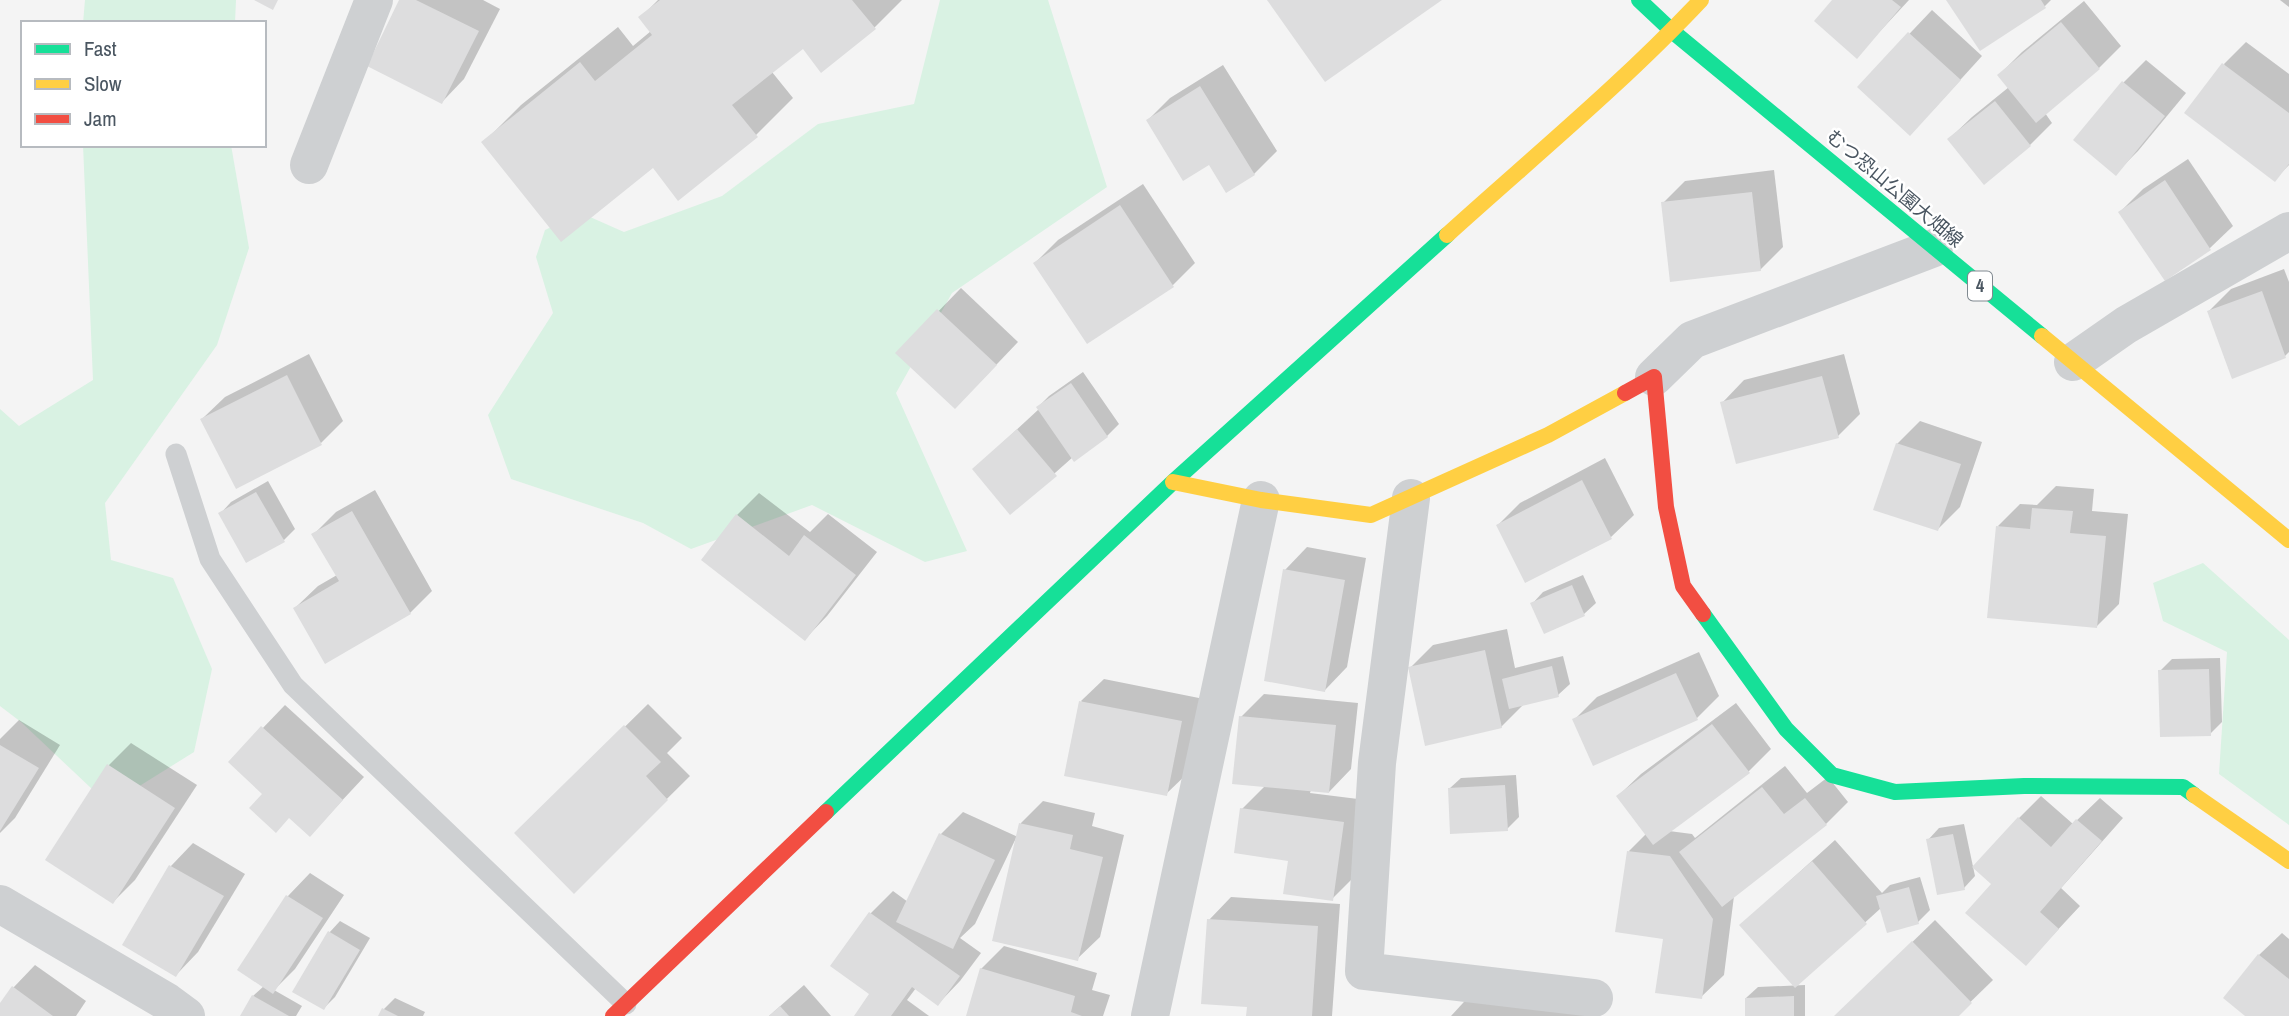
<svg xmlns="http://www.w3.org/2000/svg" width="2289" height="1016" viewBox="0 0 2289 1016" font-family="'Archivo Narrow','Noto Sans JP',sans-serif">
	<rect width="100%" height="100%" fill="#f4f4f4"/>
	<g fill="#d9f2e3">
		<path d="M85,0H236L235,23H83Z"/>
		<path d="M940,0H1048L1107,187L952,293L896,393L967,551L925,562L812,505L691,549L643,523L511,479L488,415L553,313L536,257L545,230L581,213L624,232L722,196L818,124L914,104Z"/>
		<path d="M83,145H231L249,248L217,345L105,503L111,560L173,578L212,669L194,752L109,805L21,722L0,706V409L19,426L93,380Z"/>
		<path d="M2203,563L2289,640V825L2219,774L2227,652L2163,621L2153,583Z"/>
	</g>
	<g fill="#0003">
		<path d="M401,0H483L500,9L464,79L442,102Z"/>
		<path d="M658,0H902L874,28L803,47L772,72L793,98L756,135L653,166L484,142L521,105L618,27L633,46L651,31L640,18Z"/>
		<path d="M1835,0H1909L1857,56Z"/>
		<path d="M1948,0H2051L2045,6L1980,49Z"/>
		<path d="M2280,0H2289V7Z"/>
		<path d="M2084,1L2121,46L2099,68L2045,113L2052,123L2030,145L1949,139L1972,117L2009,87L1999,75L2022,52Z"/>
		<path d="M1932,10L1982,56L1932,111L1859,87Z"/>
		<path d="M2246,42L2289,74V165L2275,179L2224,64Z"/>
		<path d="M2146,60L2186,93L2138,151L2116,173L2076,140L2124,82Z"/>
		<path d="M1223,65L1277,151L1254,174L1227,191L1209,163L1148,120L1170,98Z"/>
		<path d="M2188,159L2233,226L2210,248L2165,279L2120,212L2143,189Z"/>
		<path d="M1774,170L1783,247L1760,270L1663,203L1685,181Z"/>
		<path d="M1143,184L1195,263L1173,285L1035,263L1058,240Z"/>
		<path d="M2284,269L2289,282V352L2285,356L2209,311L2231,289Z"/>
		<path d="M961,288L1018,342L977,385L898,353Z"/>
		<path d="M309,354L343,421L321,443L202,419L225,397Z"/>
		<path d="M1844,354L1860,414L1838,436L1722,403L1744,380Z"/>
		<path d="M1083,372L1119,424L1107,436L1074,459L1073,457L1011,512L974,469L1039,409L1038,407L1049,396Z"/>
		<path d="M1920,421L1982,442L1960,507L1938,529L1897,444Z"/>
		<path d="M1605,458L1634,515L1611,537L1526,581L1498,525L1520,503Z"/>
		<path d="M268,481L295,529L284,540L220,514L231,502Z"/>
		<path d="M2056,486L2094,489L2092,511L2128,514L2119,604L2096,627L1998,526L2020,504L2037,505Z"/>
		<path d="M375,490L432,591L410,613L295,608L318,586L337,575L314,534L336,512Z"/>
		<path d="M759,493L810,532L828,514L877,552L827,616L805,639L737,515Z"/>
		<path d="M1307,547L1366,558L1347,667L1325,690L1285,570Z"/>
		<path d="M1583,575L1596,603L1584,614L1545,632L1532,604L1543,592Z"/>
		<path d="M1507,629L1515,668L1563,656L1570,684L1558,695L1524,704L1501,727L1410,668L1433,645Z"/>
		<path d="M1699,652L1719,696L1697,718L1574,720L1597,697Z"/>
		<path d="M2220,658L2222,722L2210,734L2160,671L2172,659Z"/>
		<path d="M1104,679L1204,699L1189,772L1166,794L1081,701Z"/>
		<path d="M1264,694L1358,703L1351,769L1329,792L1311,790L1310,793L1366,800L1355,876L1332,899L1290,859L1242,809L1266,785L1241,717Z"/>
		<path d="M1736,703L1771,749L1748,772L1669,831L1692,834L1695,838L1785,766L1807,793L1828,777L1848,802L1826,824L1734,896L1724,975L1701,997L1665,938L1629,851L1647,833L1618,796L1641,774Z"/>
		<path d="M648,704L682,738L667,753L690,776L574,891L517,833Z"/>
		<path d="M285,705L364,777L310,835L230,762Z"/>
		<path d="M19,720L60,745L15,818L0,833V739Z"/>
		<path d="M131,743L197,785L135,880L113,902L109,765Z"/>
		<path d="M1516,775L1519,817L1507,829L1449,789L1461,778Z"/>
		<path d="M2041,796L2073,824L2100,798L2123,818L2061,888L2080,906L2026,964L1993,884L2019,818Z"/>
		<path d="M1043,801L1095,813L1092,826L1124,835L1100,937L1077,959L1016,838L975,924L960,938L981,953L960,981L938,1004L916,988L907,1000L929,1016H856L872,994L833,965L871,913L893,891L908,902L941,834L963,812L1018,837L1021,823Z"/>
		<path d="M1964,824L1975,876L1964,888L1928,840L1939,828Z"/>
		<path d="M1835,840L1882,893L1890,885L1920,877L1930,910L1918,922L1881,908L1795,986L1741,925Z"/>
		<path d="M193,843L245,874L198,952L176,975L124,944L171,866Z"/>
		<path d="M310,873L344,895L295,969L274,990L302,1006L296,1016H242L253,996L264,986L240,970L288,896Z"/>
		<path d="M1231,897L1340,904L1332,1016H1248L1249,1005L1209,920Z"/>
		<path d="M1935,920L1993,980L1956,1016H1836Z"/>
		<path d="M340,921L370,938L335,997L324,1008L329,933Z"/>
		<path d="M2282,933L2289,939V1016H2248L2259,955Z"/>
		<path d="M1004,946L1097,973L1092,990L1110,995L1103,1016H968L981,969Z"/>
		<path d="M35,965L86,1001L76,1016H0V1006L13,988Z"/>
		<path d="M804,985L831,1016H769Z"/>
		<path d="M1805,985V1016H1747L1746,998L1758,987Z"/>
		<path d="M1474,991L1598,1016H1451Z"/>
		<path d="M395,998L425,1012L423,1016H380L384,1009Z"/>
	</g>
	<g fill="#ddddde">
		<path d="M254,0H278L273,10Z"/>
		<path d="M399,0H416L479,31L442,104L367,66Z"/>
		<path d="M660,0H852L876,29L821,73L803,49L732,105L758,137L678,201L653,168L561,242L481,142L580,62L595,81L652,35L638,17Z"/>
		<path d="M1267,0H1442L1325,82Z"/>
		<path d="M1832,0H1892L1901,7L1857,59L1814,21Z"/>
		<path d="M1946,0H2041L2046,8L1980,51Z"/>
		<path d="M2061,22L2100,69L2036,123L1997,75Z"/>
		<path d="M1908,32L1961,80L1910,136L1857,87Z"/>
		<path d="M2222,63L2289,113V164L2275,182L2184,113Z"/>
		<path d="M2122,81L2165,116L2116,176L2073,140Z"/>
		<path d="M1200,86L1255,175L1226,193L1209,165L1183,181L1146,120Z"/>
		<path d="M1995,101L2031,146L1984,185L1947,139Z"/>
		<path d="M2165,180L2211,250L2165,281L2118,212Z"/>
		<path d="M1752,192L1761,271L1670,282L1661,202Z"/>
		<path d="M1120,205L1174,287L1087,344L1033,263Z"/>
		<path d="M2262,291L2286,358L2232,379L2207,311Z"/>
		<path d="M937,309L997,365L955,409L895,353Z"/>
		<path d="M287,375L322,445L236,489L200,419Z"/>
		<path d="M1822,376L1839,438L1736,464L1720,402Z"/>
		<path d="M1071,383L1108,437L1074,462L1036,407Z"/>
		<path d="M1017,429L1057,476L1010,515L972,469Z"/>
		<path d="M1896,443L1961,464L1938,531L1873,510Z"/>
		<path d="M1582,480L1612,539L1525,583L1496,525Z"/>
		<path d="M256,492L285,542L246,563L218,513Z"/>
		<path d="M2032,508L2073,511L2070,533L2106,536L2097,628L1987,618L1996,526L2030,529Z"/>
		<path d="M352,511L411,614L325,664L293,608L339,581L311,534Z"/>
		<path d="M736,514L789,556L804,535L856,575L805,641L701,560Z"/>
		<path d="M1283,569L1345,580L1325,692L1264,681Z"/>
		<path d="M1572,585L1585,616L1544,634L1530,603Z"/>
		<path d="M1485,650L1502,728L1425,746L1408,667Z"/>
		<path d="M1552,666L1559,697L1509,709L1502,679Z"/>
		<path d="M2209,669L2211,736L2160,737L2158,670Z"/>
		<path d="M1676,673L1698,720L1593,766L1572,719Z"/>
		<path d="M1079,701L1182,721L1167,796L1064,776Z"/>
		<path d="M1239,716L1336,725L1329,793L1232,784Z"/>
		<path d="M1712,724L1750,773L1653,845L1616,796Z"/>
		<path d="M624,725L661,762L646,776L668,800L574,894L514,833Z"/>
		<path d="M261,726L343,800L310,837L289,818L276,833L249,808L262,794L228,762Z"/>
		<path d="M0,745L39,768L0,831Z"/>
		<path d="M107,764L175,808L113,904L45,860Z"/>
		<path d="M1505,785L1508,831L1450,834L1448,788Z"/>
		<path d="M1762,787L1784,814L1805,798L1827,825L1722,907L1679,852Z"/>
		<path d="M1240,808L1344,822L1333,901L1283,894L1288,861L1234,853Z"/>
		<path d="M2018,817L2051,847L2076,819L2102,841L2040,912L2059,929L2026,966L1965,913L1991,884L1972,867Z"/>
		<path d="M1019,823L1073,835L1070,849L1103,857L1078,961L992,941Z"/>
		<path d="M939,833L995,860L953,949L896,922Z"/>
		<path d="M1953,834L1965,890L1937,895L1926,839Z"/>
		<path d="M1627,851L1670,856L1713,919L1702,999L1655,993L1663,939L1615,932Z"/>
		<path d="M1812,861L1867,924L1795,988L1739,925Z"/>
		<path d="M169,865L224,896L176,977L122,945Z"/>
		<path d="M1909,887L1919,924L1887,933L1876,896Z"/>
		<path d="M286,895L323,918L273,994L237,970Z"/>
		<path d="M869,912L960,976L938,1006L912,987L891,1016H854L869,994L830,966Z"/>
		<path d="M1207,919L1318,926L1312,1016H1246L1247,1007L1201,1004Z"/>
		<path d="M328,931L360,950L324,1010L292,992Z"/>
		<path d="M1912,941L1972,1003L1959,1016H1834Z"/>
		<path d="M2258,954L2289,979V1016H2245L2223,998Z"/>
		<path d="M980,968L1075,996L1071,1012L1082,1016H966Z"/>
		<path d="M12,986L53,1016H0V1003Z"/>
		<path d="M252,995L289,1016H240Z"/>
		<path d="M1794,996V1016H1745V998Z"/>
		<path d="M780,1006L789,1016H769Z"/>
		<path d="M382,1008L398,1016H378Z"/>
	</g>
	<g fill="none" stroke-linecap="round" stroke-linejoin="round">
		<path stroke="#ced0d2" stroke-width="21" d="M176,454L210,559L293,685L626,1004"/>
		<g stroke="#ced0d2" stroke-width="38">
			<path d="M309,165L374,0"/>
			<path d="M2073,362L2126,325L2289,231"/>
			<path d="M1654,377L1692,340L1934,248"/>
			<path d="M1411,498L1377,763L1364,971L1594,998"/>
			<path d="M0,904L167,1002L186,1016"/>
			<path d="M1150,1016L1261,500"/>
		</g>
		<g stroke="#16e098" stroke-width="16">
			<path d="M1639,0L1672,31L2042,336"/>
			<path d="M1703,614L1786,729L1832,775L1895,792L2024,786L2183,787L2194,795"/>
			<path d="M826,812L1173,482L1447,235"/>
		</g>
		<g stroke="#ffcf43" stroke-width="16">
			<path d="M1447,235C1532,158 1622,84 1701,0"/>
			<path d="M2042,336L2289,540"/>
			<path d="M1173,482L1261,500L1371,515L1548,435L1625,393"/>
			<path d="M2194,795L2289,861"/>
		</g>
		<g stroke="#f24e42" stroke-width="16">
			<path d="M1625,393L1654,377L1666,507L1683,586L1703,614"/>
			<path d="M613,1016L826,812"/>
		</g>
	</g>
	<g text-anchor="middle" stroke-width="5" stroke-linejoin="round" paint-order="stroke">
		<rect fill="#fff" stroke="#808990" stroke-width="2" x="1968" y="271.5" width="24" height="29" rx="5"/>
		<g font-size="18" font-weight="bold" fill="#4a5661">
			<text x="1980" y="292">4</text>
		</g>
		<g font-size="19" fill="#4a5661" stroke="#fff">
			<text transform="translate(1895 188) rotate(40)" y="7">むつ恐山公園大畑線</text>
		</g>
	</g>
	<rect x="21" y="21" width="245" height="126" fill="#ffffff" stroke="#b7bbc0" stroke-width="2"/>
	<rect x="35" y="44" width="35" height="10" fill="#16e098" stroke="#b7bbc0" stroke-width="2"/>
	<text x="84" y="56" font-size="21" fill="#4a5661">Fast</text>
	<rect x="35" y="79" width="35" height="10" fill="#ffcf43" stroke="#b7bbc0" stroke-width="2"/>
	<text x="84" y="91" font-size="21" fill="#4a5661">Slow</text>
	<rect x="35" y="114" width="35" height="10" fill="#f24e42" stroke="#b7bbc0" stroke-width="2"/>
	<text x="84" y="126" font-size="21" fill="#4a5661">Jam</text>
</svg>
